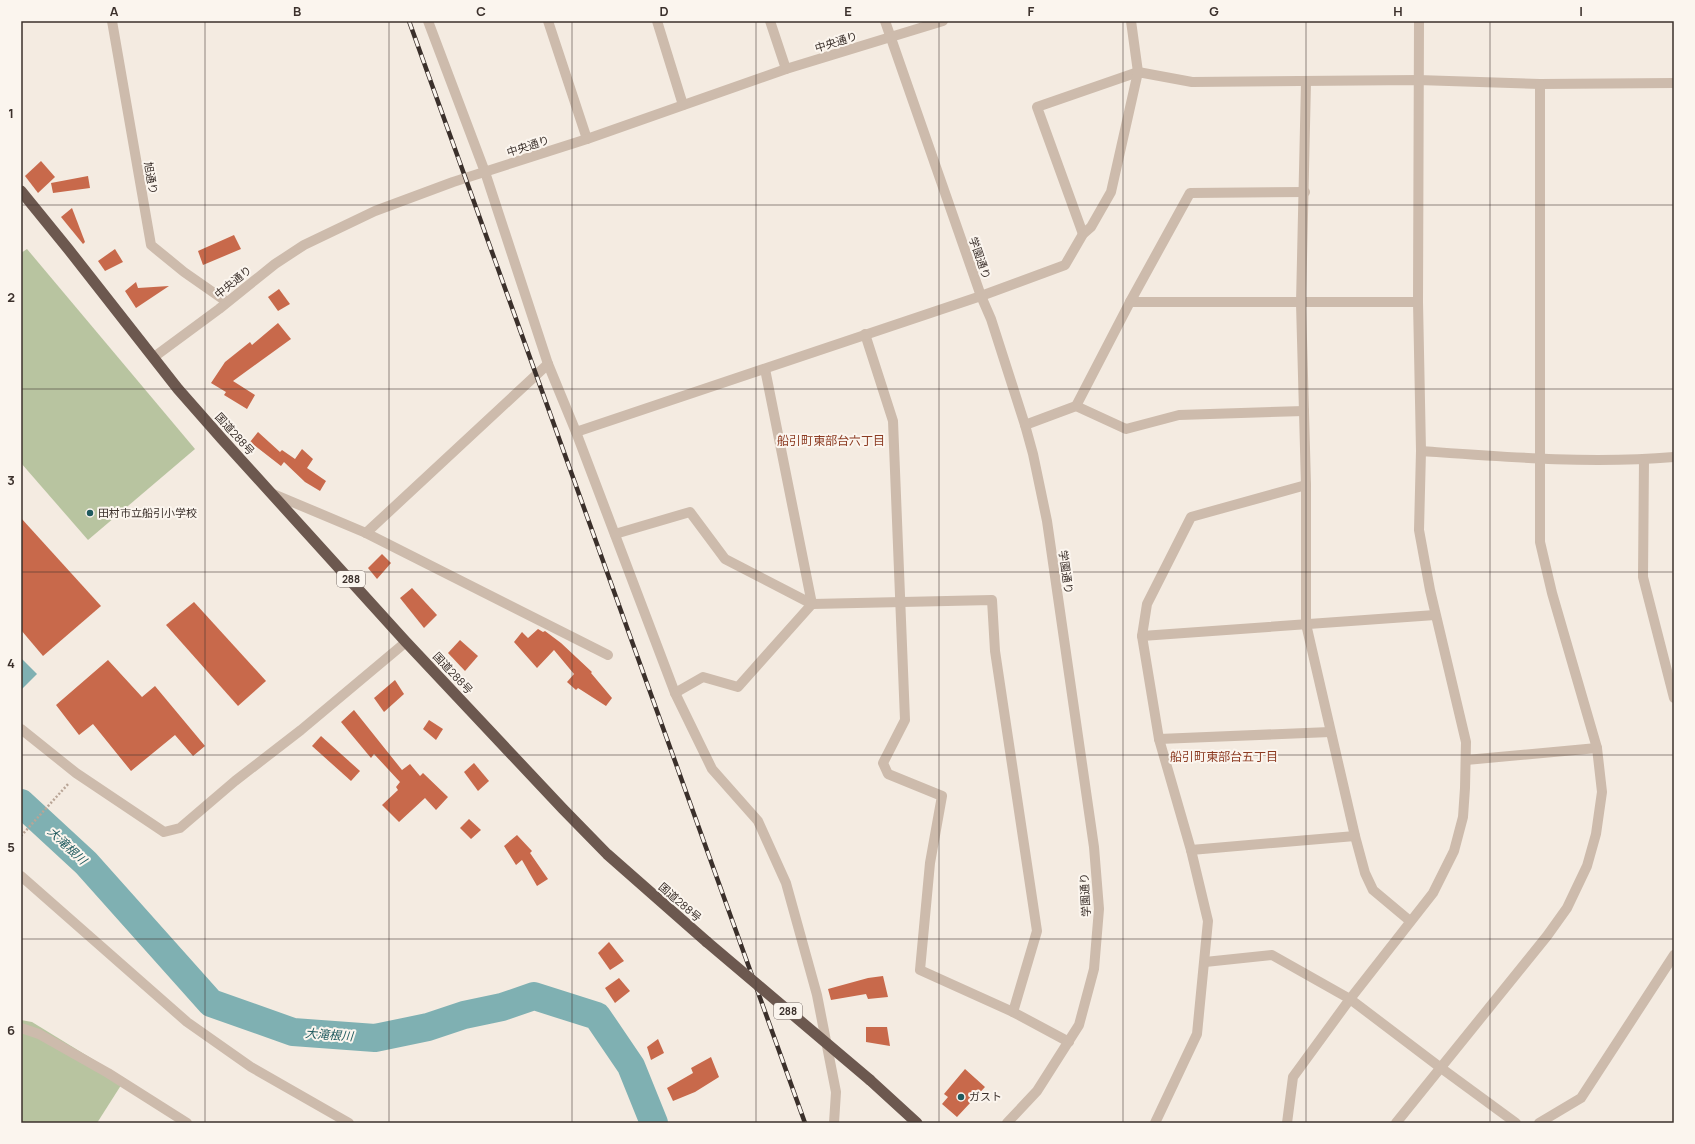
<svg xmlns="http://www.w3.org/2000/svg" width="1695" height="1144" viewBox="0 0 1695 1144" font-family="Manrope,'Noto Sans JP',sans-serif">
	<rect width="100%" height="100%" fill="#f4ebe1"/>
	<g fill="#b8c4a0">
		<path d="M27,249L195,449L88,540L21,463V253Z"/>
		<path d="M21,1020L32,1022L125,1079L97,1123H21Z"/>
	</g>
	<path fill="#7fb0b2" d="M21,658L37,674L21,690Z"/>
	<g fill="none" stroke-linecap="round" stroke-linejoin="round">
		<path stroke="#7fb0b2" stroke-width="28" d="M21,803L86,863L211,1003L293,1032L375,1038L428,1027L464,1015L502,1007L534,996L597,1016L631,1066L654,1123"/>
	</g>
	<g fill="#c8694b">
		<path d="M41,161L55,177L38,193L25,176Z"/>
		<path d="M88,176L90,188L53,193L51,183Z"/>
		<path d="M72,208L85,242L83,244L61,217Z"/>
		<path d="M234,235L241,249L203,265L198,251Z"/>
		<path d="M115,249L123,262L105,271L98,261Z"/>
		<path d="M136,282L138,288L169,286L136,308L125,291Z"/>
		<path d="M279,289L290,304L278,311L268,297Z"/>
		<path d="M278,323L291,339L233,381L255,395L247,409L224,395L226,392L211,383L225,362L250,342L252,345Z"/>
		<path d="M258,432L280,452L282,450L295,459L302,449L313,459L307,468L326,481L320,491L305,482L284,462L281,466L250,442Z"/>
		<path d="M21,518L101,606L43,656L21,630Z"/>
		<path d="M382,554L391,563L377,579L368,568Z"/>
		<path d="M412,588L437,615L424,628L400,598Z"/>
		<path d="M194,602L266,681L238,706L166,625Z"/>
		<path d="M538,629L543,632L545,631L561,643L592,672L591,673L612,698L606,706L578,688L576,690L567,682L574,674L554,650L537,668L514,642L522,632L528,638Z"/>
		<path d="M460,640L478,656L465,671L448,653Z"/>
		<path d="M108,660L142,697L155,686L205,746L193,756L175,735L131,771L93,724L79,735L56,705Z"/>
		<path d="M395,680L404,694L384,712L374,698Z"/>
		<path d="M354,710L402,770L410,764L420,776L423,773L448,797L436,810L425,798L399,822L382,805L398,790L396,787L400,782L374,754L371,758L341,722Z"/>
		<path d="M429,720L443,729L436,740L423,729Z"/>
		<path d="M321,736L360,771L351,781L312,746Z"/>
		<path d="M474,763L489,781L478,791L464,772Z"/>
		<path d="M469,819L481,830L471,839L460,828Z"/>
		<path d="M517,835L532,851L530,853L548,879L537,886L522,860L516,865L504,846Z"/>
		<path d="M609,942L624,961L610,970L598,953Z"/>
		<path d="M883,976L888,997L868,999L866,994L831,1000L828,989L868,978Z"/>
		<path d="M619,978L630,991L615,1003L605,988Z"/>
		<path d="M866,1027H887L890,1046L866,1042Z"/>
		<path d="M658,1039L664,1053L651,1060L647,1047Z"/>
		<path d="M711,1057L719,1077L695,1092L673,1101L667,1088L693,1073L691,1068Z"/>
		<path d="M965,1069L985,1087L957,1117L942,1104L948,1097L944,1094Z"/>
	</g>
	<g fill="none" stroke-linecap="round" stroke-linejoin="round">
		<path stroke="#b9a596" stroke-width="2.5" stroke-dasharray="2 2" stroke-linecap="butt" d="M21,836L69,783"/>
		<g stroke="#cdbbac" stroke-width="10">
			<path d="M112,21L151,245L184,272L227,302"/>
			<path d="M428,21L485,172L548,364L576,432L675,693L712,769L758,821L786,883L817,995L836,1092L834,1123"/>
			<path d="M548,21L587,139"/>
			<path d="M657,21L683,105"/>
			<path d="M770,21L786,69"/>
			<path d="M1306,82L1301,303L1306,485V624L1355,836L1365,873L1373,890L1410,921"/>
			<path d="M1083,234L1037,107L1138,72L1192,82L1418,80L1540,84L1674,83"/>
			<path d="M1130,302H1418"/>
			<path d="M865,334L893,421L905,720L883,763L888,774L942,796L930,863L920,970L1013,1012L1069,1042"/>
			<path d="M765,369L812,604"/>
			<path d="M1304,411L1179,415L1126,429L1076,406L1130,302L1190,193L1305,192"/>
			<path d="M1025,425L1076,406"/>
			<path d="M576,432L981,296L1065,265L1083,234L1091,227L1111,192L1138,72L1131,21"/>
			<path d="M1421,451C1505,457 1590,464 1674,457"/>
			<path d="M1644,460L1643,577L1674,698"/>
			<path d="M271,493L366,533L608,655"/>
			<path d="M366,533L548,364"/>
			<path d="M615,534L690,512L725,559L812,604L992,600L995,651L1037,931L1013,1012"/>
			<path d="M1142,636L1435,615"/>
			<path d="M675,693L703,677L738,687L812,604"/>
			<path d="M21,729L76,773L164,832L180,828L235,781L301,730L406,642"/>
			<path d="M1159,739L1330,732"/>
			<path d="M1466,760L1597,748"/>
			<path d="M1191,850L1355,836"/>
			<path d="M21,876L187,1022L251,1067L349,1123"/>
			<path d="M1205,962L1272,955L1350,999L1293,1077L1287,1123"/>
			<path d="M21,1028L39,1034L108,1073L187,1123"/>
			<path d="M1441,1068L1516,1123"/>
			<path d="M1155,1123L1197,1034L1208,921L1191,850L1159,739L1142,636L1147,604L1191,517L1306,485"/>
			<path d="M1396,1123L1547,936L1567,908L1587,866L1596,834L1602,792L1597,748L1552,593L1540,542V84"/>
			<path d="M1539,1123L1581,1098L1674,955"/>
		</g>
		<g stroke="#cdbbac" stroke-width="10">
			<path d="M885,21L981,296L991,319L1025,425L1033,454L1047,521L1094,847L1099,909L1094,969L1079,1025L1037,1091L1007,1123"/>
			<path d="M1419,21L1418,302L1421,451L1419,530L1430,590L1466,742L1465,788L1463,817L1454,851L1433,893L1350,999L1441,1068"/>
			<path d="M154,357L219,309L275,264L304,245L375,211L453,182L587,139L786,69L943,21"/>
		</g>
		<g stroke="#6c584f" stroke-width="11">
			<path d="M21,191L69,250L178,389L222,439L406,642L563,809L607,854L707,942"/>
			<path d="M870,1080L917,1123"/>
		</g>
		<defs>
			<path id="rail" d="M409,21L805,1123"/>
		</defs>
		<use href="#rail" stroke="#3b302b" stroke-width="4.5"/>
		<use href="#rail" stroke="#fbf5ee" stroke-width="3" stroke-dasharray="9" stroke-linecap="butt"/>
		<path stroke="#6c584f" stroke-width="11" d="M707,942L870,1080"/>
	</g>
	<path fill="none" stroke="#3b302b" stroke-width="1" stroke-opacity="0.55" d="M205,21V1123M389,21V1123M572,21V1123M756,21V1123M939,21V1123M1123,21V1123M1306,21V1123M1490,21V1123M21,205H1674M21,389H1674M21,572H1674M21,755H1674M21,939H1674"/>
	<g fill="#1f5a5e" stroke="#fbf5ee" stroke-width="1.5">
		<circle cx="90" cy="513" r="4"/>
		<circle cx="961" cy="1097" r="4"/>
	</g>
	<g text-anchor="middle" stroke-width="4" stroke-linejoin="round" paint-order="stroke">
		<g fill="#fbf5ee" stroke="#756b66" stroke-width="1">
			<rect x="337" y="571" width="28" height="16" rx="3"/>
			<rect x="774" y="1003" width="28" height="16" rx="3"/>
		</g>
		<g font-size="10" font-weight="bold" fill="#3b302b">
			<text x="351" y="583">288</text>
			<text x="788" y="1015">288</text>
		</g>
		<g font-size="11" fill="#3b302b" stroke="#fbf5ee">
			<text transform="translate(836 42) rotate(-17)" y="4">中央通り</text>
			<text transform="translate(528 146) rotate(-18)" y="4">中央通り</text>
			<text transform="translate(151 178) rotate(80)" y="4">旭通り</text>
			<text transform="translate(980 258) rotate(71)" y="4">学園通り</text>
			<text transform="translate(233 282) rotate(-39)" y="4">中央通り</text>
			<text transform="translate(235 434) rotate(48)" y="4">国道288号</text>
			<text transform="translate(1066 572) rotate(82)" y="4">学園通り</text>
			<text transform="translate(453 673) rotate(47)" y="4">国道288号</text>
			<text transform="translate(1085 895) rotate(-93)" y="4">学園通り</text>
			<text transform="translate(680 902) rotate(41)" y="4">国道288号</text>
		</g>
		<g font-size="11" fill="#3b302b" stroke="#fbf5ee" text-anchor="start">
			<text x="98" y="517">田村市立船引小学校</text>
			<text x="969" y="1101">ガスト</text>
		</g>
		<g font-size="12" fill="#8c3b22" stroke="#fbf5ee">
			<text x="831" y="445">船引町東部台六丁目</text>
			<text x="1224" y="761">船引町東部台五丁目</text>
		</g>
		<g font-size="12" font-style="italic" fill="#1f5a5e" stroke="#fbf5ee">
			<text transform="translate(67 846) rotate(43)" y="4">大滝根川</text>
			<text transform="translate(329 1035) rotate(4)" y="4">大滝根川</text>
		</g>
	</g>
	<rect width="1695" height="1144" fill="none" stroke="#fbf5ee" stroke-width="44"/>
	<rect x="22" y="22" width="1651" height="1100" fill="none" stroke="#3b302b" stroke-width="1.5"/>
	<g font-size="13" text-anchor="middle" font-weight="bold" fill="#3b302b">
		<text x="114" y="16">A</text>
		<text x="297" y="16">B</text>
		<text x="481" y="16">C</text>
		<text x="664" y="16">D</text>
		<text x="848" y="16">E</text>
		<text x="1031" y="16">F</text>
		<text x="1214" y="16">G</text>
		<text x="1398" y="16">H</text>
		<text x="1581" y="16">I</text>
		<text x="11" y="118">1</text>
		<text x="11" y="302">2</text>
		<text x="11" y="485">3</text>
		<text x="11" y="668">4</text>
		<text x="11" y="852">5</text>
		<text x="11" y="1035">6</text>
	</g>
</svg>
